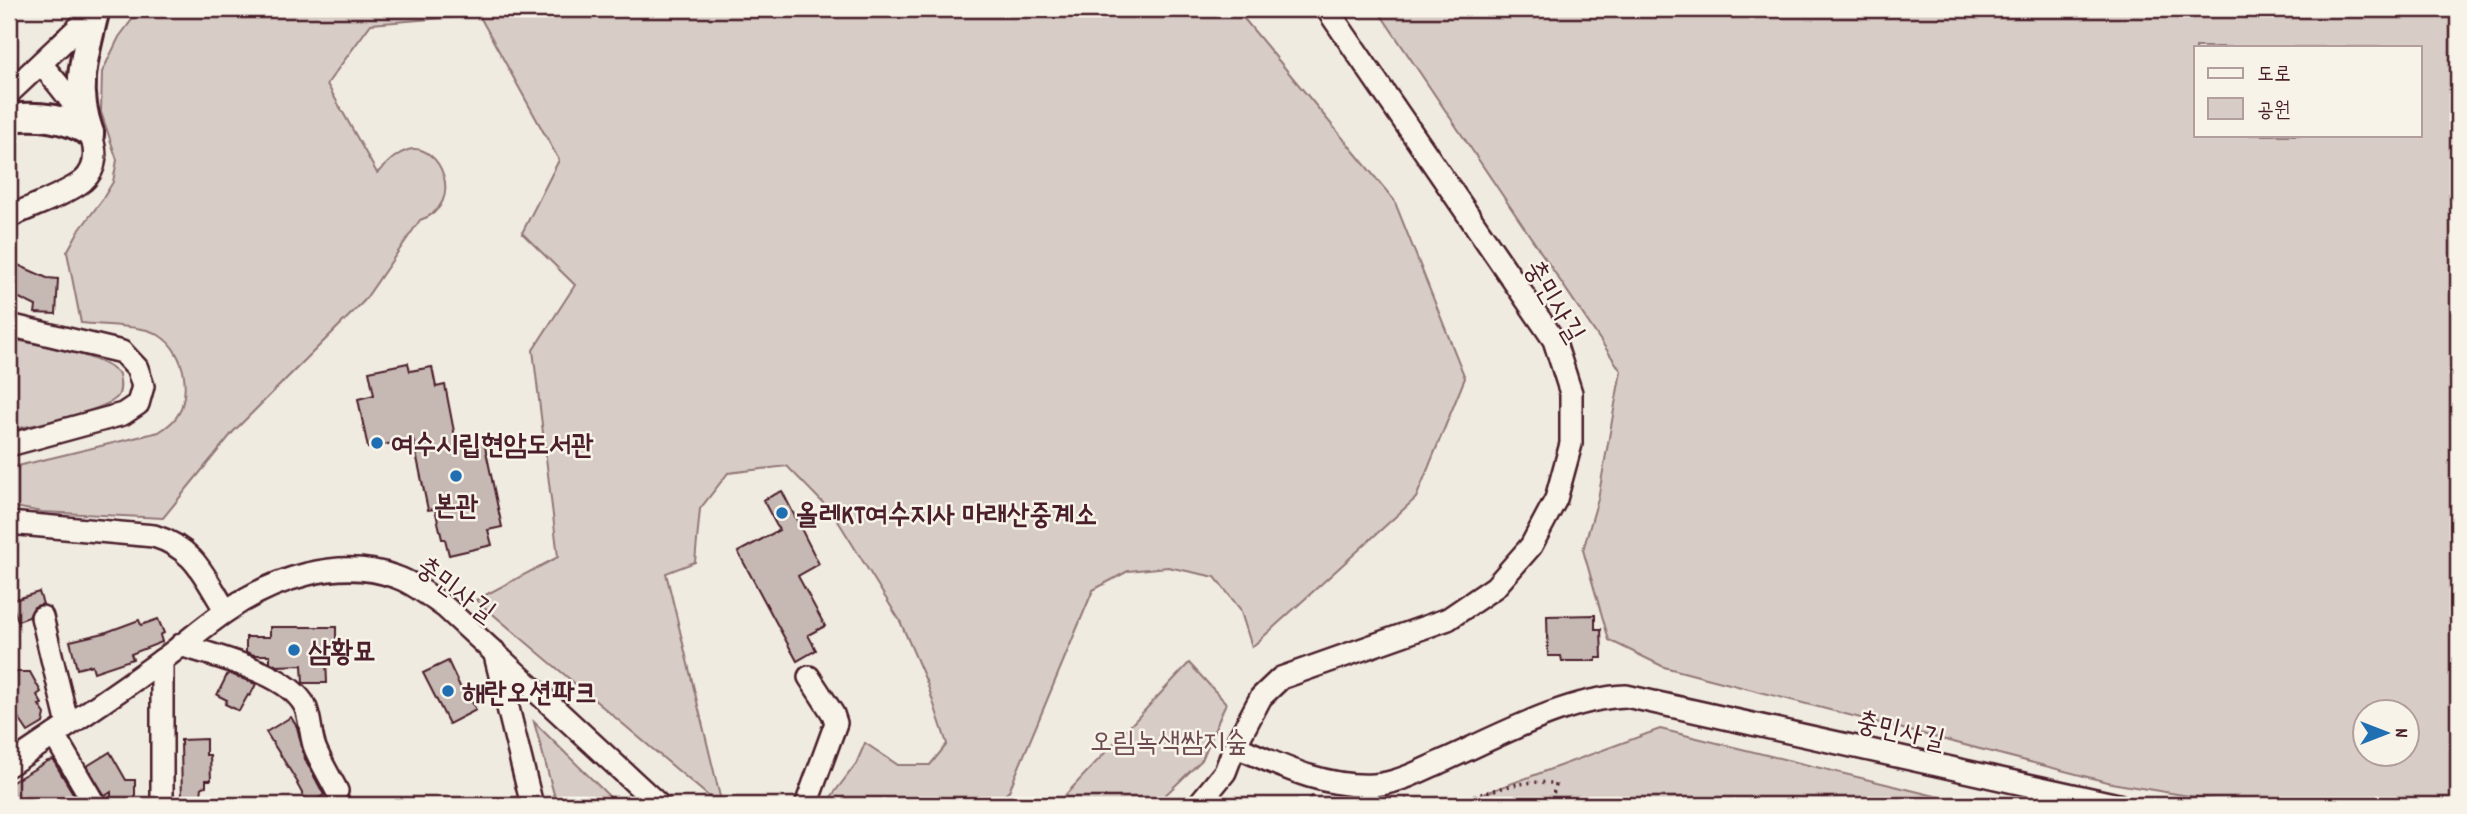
<svg xmlns="http://www.w3.org/2000/svg" width="2467" height="814" viewBox="0 0 2467 814" font-family="Dekko,'Poor Story',sans-serif">
	<rect width="100%" height="100%" fill="#f0ebe0"/>
	<filter id="ink" filterUnits="userSpaceOnUse"><feTurbulence type="fractalNoise" baseFrequency=".0143" numOctaves="2"/><feDisplacementMap in="SourceGraphic" scale="14" xChannelSelector="R" yChannelSelector="G"/><feConvolveMatrix kernelMatrix="1 2 1 2 8 2 1 2 1" color-interpolation-filters="sRGB"/></filter>
	<g filter="url(#ink)">
		<g fill="#d8cdc6" stroke="#917678" stroke-width="2" fill-rule="evenodd">
			<path d="M140,9H1236L1394,200L1465,378L1416,498L1252,647L1240,609L1215,577L1168,567L1128,571L1093,590L1009,791L995,805H825L856,764L865,743L898,765H930L947,744L927,683L900,621L833,513L787,466L728,473L700,509L695,562L666,573L722,805H719L476,600L558,557L533,350L575,285L522,233L559,160L479,15L371,24L327,84L377,173C386,165 395,154 408,150C440,141 467,205 420,220L364,301L233,432L163,518L42,512L9,506V468L159,432C167,427 175,421 179,413C193,383 181,340 147,330C127,325 102,325 81,323L67,252L78,232L102,200L113,182L117,160L101,112L102,72L119,37Z"/>
			<path d="M1377,9H2458V805H2243L2111,783L1664,667L1609,640L1583,550L1598,499L1621,371ZM2420,47V135H2196V47ZM2408,712V754H2366V712Z"/>
			<path d="M9,339C36,344 101,354 119,374C120,381 122,389 118,396C108,411 30,425 9,431Z"/>
			<path d="M1189,663L1226,703L1202,760L1155,805H1056Z"/>
			<path d="M534,722L618,805H557Z"/>
			<path d="M1660,729L1972,805H1453Z"/>
		</g>
		<g fill="#c6b8b3" stroke="#4a1f2b" stroke-width="2">
			<path d="M9,261L47,278L58,279L56,314L35,313L36,306L9,293Z"/>
			<path d="M408,363L410,371L432,367L436,387L445,385L456,442L483,437L502,527L488,530L492,545L449,555L445,539H442L435,509L428,510L413,439L368,448L358,399L374,395L369,371Z"/>
			<path d="M782,491L819,564L798,576L825,626L808,635L816,650L797,661L738,552L779,530L763,500Z"/>
			<path d="M39,592L43,604L34,607L29,617L18,621L11,601Z"/>
			<path d="M1595,615V629H1601L1602,658H1596V661H1562L1561,656H1548L1547,616Z"/>
			<path d="M158,619L164,633L160,635L162,642L131,654L133,659L94,672L92,665L77,669L70,641L104,633L139,620L141,625Z"/>
			<path d="M270,627H336V656H326L327,683H303L302,665L277,666L270,662V655H254L246,652V637H270Z"/>
			<path d="M448,661L464,695L468,693L476,710L449,724L423,673Z"/>
			<path d="M9,672H30L41,692L37,695L42,704L39,705L45,714L43,723L28,732L18,717L12,715L9,709Z"/>
			<path d="M228,673L256,684L250,696L248,695L239,711L225,704L227,700L217,695Z"/>
			<path d="M291,717L297,727L305,759L324,795L308,804L297,784L298,783L266,732Z"/>
			<path d="M206,739V755H210L211,780H206V786L202,787L200,805H182L181,740Z"/>
			<path d="M110,752L126,780H135V805H111V792L105,796L87,766Z"/>
			<path d="M53,760L80,805H31L28,799L18,805H9V784L48,761Z"/>
		</g>
		<g fill="none" stroke-linecap="round" stroke-linejoin="round">
			<defs>
				<g id="minor">
					<path d="M9,93L97,10"/>
					<path d="M9,217C29,207 67,194 83,181C119,149 63,90 41,64"/>
					<path d="M9,325L122,352L137,368L143,386L138,404L123,414L9,445"/>
					<path d="M9,523L154,536C196,549 204,577 226,611"/>
					<path d="M42,617L68,725"/>
					<path d="M181,645C216,657 287,672 305,706C311,719 310,735 315,748C321,763 330,777 337,791"/>
					<path d="M494,651L532,805"/>
					<path d="M54,735L95,805"/>
					<path d="M1235,746C1279,765 1324,788 1374,785C1399,783 1422,770 1445,760C1498,736 1568,698 1626,696L2118,805"/>
					<path d="M9,765C60,731 112,697 162,660C183,645 203,627 225,612C272,579 339,556 396,577C414,583 429,596 445,607L659,805"/>
					<path d="M162,805V660"/>
					<path d="M806,805L836,723L833,714L809,677"/>
					<path d="M1198,805L1225,772L1235,746L1261,697L1281,678L1448,619L1495,587L1531,546L1556,499L1571,444V393L1554,340L1327,9"/>
				</g>
				<g id="major">
					<path d="M9,118C38,115 65,117 90,133"/>
					<path d="M90,133C74,88 84,58 95,13"/>
				</g>
			</defs>
			<use href="#minor" stroke="#4a1f2b" stroke-width="26"/>
			<use href="#major" stroke="#4a1f2b" stroke-width="32"/>
			<g stroke="#4a1f2b" stroke-width="3.5" stroke-dasharray="2 5" stroke-linecap="butt">
				<path d="M1311,796L1318,805"/>
				<path d="M1405,799C1414,801 1424,803 1432,803C1473,803 1515,775 1556,784C1555,796 1546,800 1537,805"/>
			</g>
			<use href="#minor" stroke="#f7f3e8" stroke-width="21"/>
			<use href="#major" stroke="#f7f3e8" stroke-width="26"/>
		</g>
	</g>
	<g fill="#1f6fb2" stroke="#f7f3e8" stroke-width="2.5">
		<circle cx="377" cy="443" r="7"/>
		<circle cx="456" cy="476" r="7"/>
		<circle cx="782" cy="513" r="7"/>
		<circle cx="294" cy="650" r="7"/>
		<circle cx="448" cy="691" r="7"/>
	</g>
	<g text-anchor="middle" stroke-width="5" stroke-linejoin="round" paint-order="stroke">
		<g font-size="28" fill="#4a1f2b" stroke="#f7f3e8">
			<text transform="translate(1556 300) rotate(59)" y="10">충민사길</text>
			<text transform="translate(457 588) rotate(36)" y="10">충민사길</text>
			<text transform="translate(1901 729) rotate(13)" y="10">충민사길</text>
		</g>
		<g font-size="28" font-weight="bold" fill="#4a1f2b" stroke="#f7f3e8" text-anchor="start">
			<text x="391" y="453">여수시립현암도서관</text>
			<text x="456" y="514" text-anchor="middle">본관</text>
			<text x="796" y="523">올레KT여수지사 마래산중계소</text>
			<text x="308" y="660">삼황묘</text>
			<text x="462" y="701">해란오션파크</text>
		</g>
		<g font-size="28" fill="#6e4a52" stroke="#f7f3e8">
			<text x="1169" y="750">오림녹색쌈지숲</text>
		</g>
	</g>
	<rect width="2467" height="814" fill="none" stroke="#f7f3e8" stroke-width="35"/>
	<rect x="18" y="18" width="2432" height="779" fill="none" stroke="#4a1f2b" stroke-width="2.5" filter="url(#ink)"/>
	<rect x="2194" y="46" width="228" height="91" fill="#f7f3e8" stroke="#b29e9c" stroke-width="2"/>
	<rect x="2208" y="68" width="35" height="10" fill="#f7f3e8" stroke="#b29e9c" stroke-width="2"/>
	<text x="2257" y="80" font-size="21" fill="#4a1f2b">도로</text>
	<rect x="2208" y="98" width="35" height="21" fill="#d8cdc6" stroke="#b29e9c" stroke-width="2"/>
	<text x="2257" y="116" font-size="21" fill="#4a1f2b">공원</text>
	<g transform="translate(2386 733) rotate(90)"><circle r="33" fill="#f7f3e8" stroke="#b29e9c" stroke-width="2"/>
	<path d="M0-5L12 26L0 18L-12 26Z" fill="#1f6fb2"/>
	<text y="-10" font-size="19" font-weight="bold" text-anchor="middle" fill="#4a1f2b">N</text>
	</g>
</svg>
